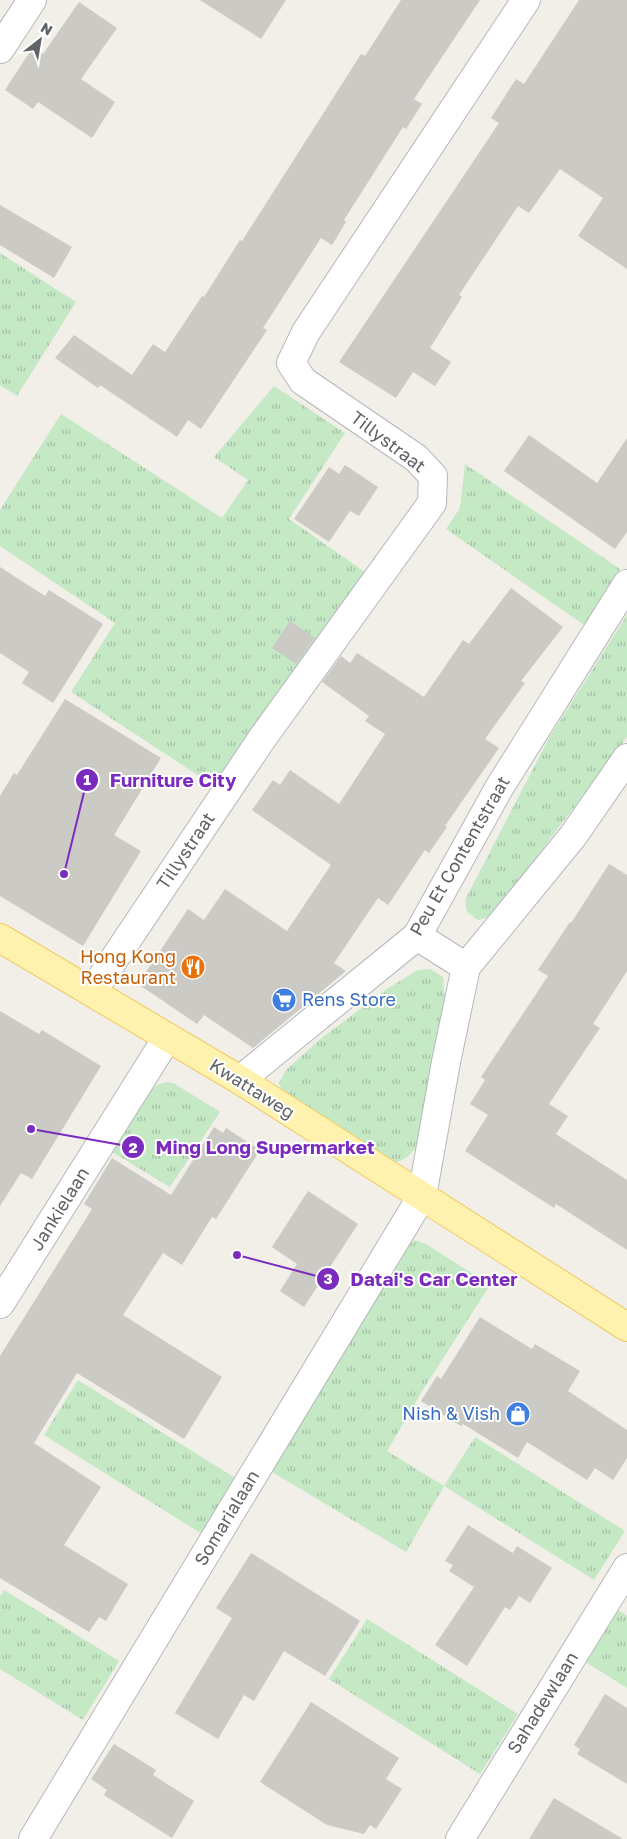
<svg xmlns="http://www.w3.org/2000/svg" width="627" height="1839" viewBox="0 0 627 1839" font-family="'Golos Text',sans-serif">
	<defs>
		<pattern id="grass-tufts" width="24" height="20" patternUnits="userSpaceOnUse" patternTransform="scale(1.25)"><rect width="24" height="20" fill="#c5e8c5"/><path d="M3 7l-1-3M5 7V3M7 7l1-3M15 17l-1-3M17 17v-4M19 17l1-3" fill="none" stroke="#a3c0a4"/></pattern>
	</defs>
	<rect width="100%" height="100%" fill="#f1efe8"/>
	<g fill="url(#grass-tufts)">
		<path d="M0,253L76,302L17,396L0,385Z"/>
		<path d="M274,386L345,433L289,519L365,572L216,787L71,692L115,623L0,546V510L61,414L222,518L248,480L214,457Z"/>
		<path d="M465,464L620,569L584,625L446,529L460,508Z"/>
		<path d="M627,615V737L492,916L478,920L467,912L465,900L549,738Z"/>
		<path d="M430,969L443,977L445,1003L422,1138C412,1154 406,1163 386,1163L284,1096L279,1083L286,1070L319,1040L387,989L418,970Z"/>
		<path d="M168,1082L175,1084L220,1112L170,1187L112,1152C121,1137 144,1094 157,1085C161,1083 164,1083 168,1082Z"/>
		<path d="M415,1240L426,1244L490,1285L421,1393L387,1451L444,1486L475,1437L625,1531L594,1580L444,1486L406,1552L267,1469L406,1247Z"/>
		<path d="M78,1380L237,1479L202,1534L44,1435Z"/>
		<path d="M4,1590L119,1661L83,1720L0,1669V1596Z"/>
		<path d="M616,1609L627,1616V1688L584,1661Z"/>
		<path d="M367,1619L518,1714L480,1774L329,1679Z"/>
	</g>
	<g fill="#cccac5">
		<path d="M200,0H286L261,39Z"/>
		<path d="M401,0H480L414,99L422,104L406,129L403,127L344,220L346,222L332,245L321,238L263,328L267,330L201,429L188,420L177,437L100,385L98,388L55,358L74,335L132,375L153,344L165,352L202,296L204,297L240,240L242,241L361,54L365,56Z"/>
		<path d="M579,0H627V269L578,236L603,198L560,169L529,213L518,206L459,295L462,297L430,348L451,362L435,386L413,372L396,398L339,362L499,123L491,118L516,79L524,84Z"/>
		<path d="M79,2L117,28L81,79L115,102L92,138L38,102L33,109L5,90L33,47L43,54Z"/>
		<path d="M0,205L72,247L54,278L0,245Z"/>
		<path d="M529,435L597,483L627,438V532L615,549L504,471Z"/>
		<path d="M345,465L378,487L359,516L350,511L329,542L294,519L329,467L339,474Z"/>
		<path d="M0,567L45,596L49,590L103,624L53,703L22,683L29,672L0,653Z"/>
		<path d="M511,588L563,627L521,681L525,683L485,739L499,748L445,826L447,827L429,853L425,850L388,905L378,898L334,963L346,971L253,1048L204,1015L197,1024L138,984L188,909L204,920L225,889L287,931L331,865L252,810L273,780L280,785L290,770L339,804L385,734L365,721L369,716L322,682L341,656L350,663L357,653L424,697L463,640L469,644Z"/>
		<path d="M290,621L315,638L296,664L272,648Z"/>
		<path d="M65,699L161,758L114,835L141,851L83,946L0,896V796L14,773L17,775Z"/>
		<path d="M609,864L627,875V971L593,1024L600,1028L549,1104L568,1116L556,1134L627,1180V1250L556,1204L554,1208L465,1151L488,1115L470,1104L485,1080L481,1077L548,976L538,970L570,922L571,923Z"/>
		<path d="M0,1011L39,1034L42,1030L101,1066L32,1179L21,1173L0,1206Z"/>
		<path d="M214,1127L223,1133L226,1128L260,1150L216,1219L212,1217L182,1265L163,1253L123,1315L222,1377L184,1439L77,1373L34,1443L101,1487L64,1545L128,1584L106,1621L99,1617L89,1632L0,1578V1356L92,1209L84,1204L112,1158L171,1195Z"/>
		<path d="M308,1191L358,1224L304,1307L280,1291L297,1264L272,1247Z"/>
		<path d="M480,1317L532,1349L535,1344L580,1371L568,1391L627,1430V1458L613,1480L595,1468L587,1480L527,1442L518,1458L463,1424L461,1426L421,1401L437,1376L441,1379Z"/>
		<path d="M468,1525L513,1553L517,1546L552,1568L530,1603L519,1596L510,1610L505,1607L467,1666L435,1645L474,1587L449,1571L453,1565L445,1561Z"/>
		<path d="M251,1553L360,1621L325,1676L284,1651L254,1701L244,1695L218,1739L175,1713L232,1618L216,1608Z"/>
		<path d="M605,1694L627,1708V1784L577,1754L580,1749L574,1745Z"/>
		<path d="M311,1702L399,1758L386,1779L402,1789L376,1829L370,1825L364,1834L327,1825L260,1782Z"/>
		<path d="M114,1744L156,1770L153,1775L194,1801L172,1838L104,1795L107,1790L91,1779Z"/>
		<path d="M554,1798L623,1839H529Z"/>
	</g>
	<g fill="none" stroke-linecap="round" stroke-linejoin="round">
		<defs>
			<g id="street">
				<path d="M0,49L32,0"/>
				<path d="M417,936L466,967"/>
				<path d="M92,992L261,740L432,503L433,476L416,458L303,381L291,363L306,332L526,0"/>
				<path d="M240,1080L417,936L499,788L627,584"/>
				<path d="M0,1304L167,1038"/>
				<path d="M33,1839L422,1196L446,1062L466,967L573,836L627,758"/>
				<path d="M460,1839L627,1568"/>
			</g>
			<path id="primary" d="M0,938L240,1080L627,1327"/>
		</defs>
		<use href="#street" stroke="#b5b8bc" stroke-width="30"/>
		<use href="#primary" stroke="#f2c960" stroke-width="30"/>
		<use href="#street" stroke="#fff" stroke-width="28"/>
		<use href="#primary" stroke="#fff2af" stroke-width="28"/>
	</g>
	<defs>
		<symbol id="restaurant-disc" viewBox="-11 -11 22 22"><circle r="9.5" fill="#e8710a" stroke="#fff"/><path d="M-5-6h1v4h1v-4h1v4h1v-4h1v5L-1.5 .5V6h-2V.5L-5-1ZM5-6V6H3V1.5H1.5Q1.5-4 5-6Z" fill="#fff"/></symbol>
		<symbol id="supermarket-disc" viewBox="-11 -11 22 22"><circle r="9.5" fill="#3f7fe0" stroke="#fff"/><path d="M-6-5.5h2.5l.6 2H6L4.5 2H-2.5L-4.4-4H-6ZM-1.5 3.2a1.3 1.3 0 1 0 .1 0ZM3 3.2a1.3 1.3 0 1 0 .1 0Z" fill="#fff"/></symbol>
		<symbol id="shop-disc" viewBox="-11 -11 22 22"><circle r="9.5" fill="#3f7fe0" stroke="#fff"/><path d="M-5-2.5h2.3a2.7 3.5 0 0 1 5.4 0H5L5.5 6h-11ZM-1.5-2.5h3a1.5 2.3 0 0 0-3 0Z" fill="#fff"/></symbol>
	</defs>
	<g fill-rule="evenodd">
		<use href="#restaurant-disc" x="179" y="953" width="28" height="28"/>
		<use href="#supermarket-disc" x="270" y="986" width="28" height="28"/>
		<use href="#shop-disc" x="504" y="1400" width="28" height="28"/>
	</g>
	<g text-anchor="middle" stroke-width="4" stroke-linejoin="round" paint-order="stroke">
		<g font-size="18" fill="#5f6368" stroke="#fff">
			<text transform="translate(388 442) rotate(37)" y="6">Tillystraat</text>
			<text transform="translate(186 851) rotate(-56)" y="6">Tillystraat</text>
			<text transform="translate(460 856) rotate(-60)" y="6">Peu Et Contentstraat</text>
			<text transform="translate(252 1089) rotate(32)" y="6">Kwattaweg</text>
			<text transform="translate(60 1209) rotate(-58)" y="6">Jankielaan</text>
			<text transform="translate(227 1518) rotate(-59)" y="6">Somarialaan</text>
			<text transform="translate(543 1703) rotate(-58)" y="6">Sahadewlaan</text>
		</g>
		<g font-size="18" fill="#c56008" stroke="#fff" text-anchor="end">
			<text x="176" y="963">Hong Kong<tspan x="176" dy="21">Restaurant</tspan></text>
		</g>
		<g font-size="18" fill="#366cbe" stroke="#fff" text-anchor="start">
			<text x="302" y="1006">Rens Store</text>
			<text x="500" y="1420" text-anchor="end">Nish &amp; Vish</text>
		</g>
	</g>
	<path fill="none" stroke="#7b2cbf" stroke-width="2" d="M64 874L87 780M31 1129L133 1147M237 1255L328 1279"/>
	<g fill="#7b2cbf" stroke="#fff" stroke-width="2">
		<circle cx="64" cy="874" r="5"/>
		<circle cx="31" cy="1129" r="5"/>
		<circle cx="237" cy="1255" r="5"/>
		<circle cx="87" cy="780" r="12"/>
		<circle cx="133" cy="1147" r="12"/>
		<circle cx="328" cy="1279" r="12"/>
	</g>
	<g font-size="15" text-anchor="middle" font-weight="bold" fill="#fff">
		<text x="87" y="785">1</text>
		<text x="133" y="1153">2</text>
		<text x="328" y="1284">3</text>
	</g>
	<g font-size="19" text-anchor="middle" font-weight="bold" fill="#7b2cbf" stroke="#fff" stroke-width="4" stroke-linejoin="round" paint-order="stroke">
		<text x="173" y="787">Furniture City</text>
		<text x="265" y="1154">Ming Long Supermarket</text>
		<text x="434" y="1286">Datai's Car Center</text>
	</g>
	<g transform="translate(40 40) rotate(31)" stroke="#ffffff" stroke-width="4" paint-order="stroke">
	<path d="M0-4L9 19L0 12L-9 19Z" fill="#5f6368"/>
	<text y="-8" font-size="14" font-weight="bold" text-anchor="middle" fill="#5f6368">N</text>
	</g>
</svg>
